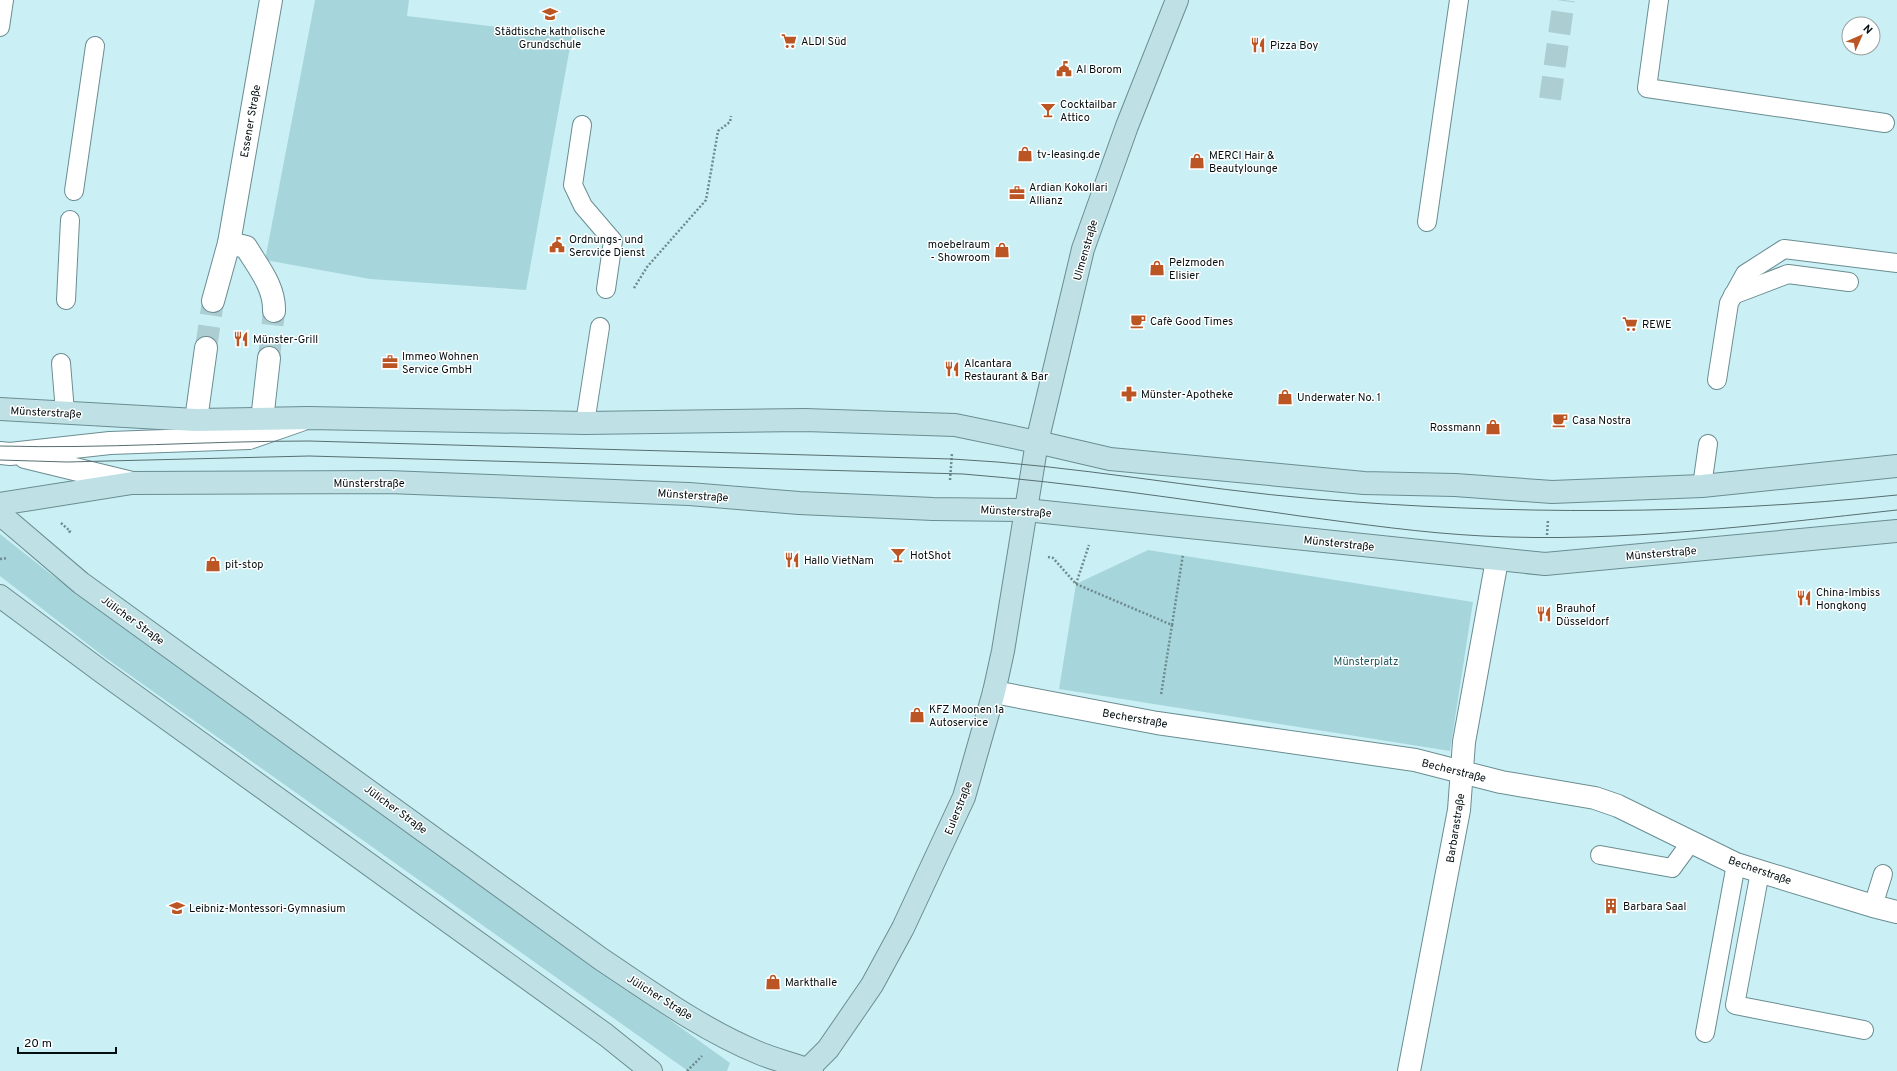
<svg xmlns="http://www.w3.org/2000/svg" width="1897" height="1071" viewBox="0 0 1897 1071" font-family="Overpass,sans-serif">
	<rect width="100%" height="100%" fill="#caf0f5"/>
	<g fill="#a6d6dc">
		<path d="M315,0H409L407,16L572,36L526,290L370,279L265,260Z"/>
		<path d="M0,534L52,575L730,1063L727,1071H688L103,656L0,576Z"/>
		<path d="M1148,550L1473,602L1450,751L1059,689L1076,584Z"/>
	</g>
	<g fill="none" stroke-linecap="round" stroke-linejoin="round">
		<g stroke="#acced3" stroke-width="22" stroke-dasharray="22 11" stroke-linecap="butt">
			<path d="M1550,99L1564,0"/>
			<path d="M206,348L213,301"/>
			<path d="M269,358L274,311"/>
		</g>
		<defs>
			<g id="lane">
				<path d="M1659,0L1647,88L1885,123"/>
				<path d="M0,27L4,0"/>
				<path d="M582,125L573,185L583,206L613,241L606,289"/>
				<path d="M74,191L95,46"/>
				<path d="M1427,222L1459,0"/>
				<path d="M1733,295L1788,274L1849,282"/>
				<path d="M66,300L70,220"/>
				<path d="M61,363L65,412"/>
				<path d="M1717,380L1729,303L1745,274L1784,249L1897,263"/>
				<path d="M585,423L600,327"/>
				<path d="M1702,486L1708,444"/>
				<path d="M1600,855L1672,868L1691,842"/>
				<path d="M1760,872L1735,1005L1864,1030"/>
				<path d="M1873,906L1883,874"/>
				<path d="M1705,1033L1736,864"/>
			</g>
			<g id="street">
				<path d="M229,243L246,247C258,267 275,287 274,311"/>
				<path d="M213,301L229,243L271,0"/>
				<path d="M196,420L206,348"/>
				<path d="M262,420L269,358"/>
				<path d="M0,453L10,454L110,443L249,438L301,420"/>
				<path d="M25,457L132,483"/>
				<path d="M994,692L1157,723L1415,760L1501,782L1595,798L1618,806L1736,864L1873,906L1897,912"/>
				<path d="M1409,1071L1459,810L1464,742L1497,560"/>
			</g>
			<g id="secondary">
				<path d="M0,409L196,420L308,418L585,423L805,420L955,425L1037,442L1110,459L1364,483L1455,485L1552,492L1702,486L1897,466"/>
				<path d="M0,504L132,483L388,482L689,494L799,503L933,509L1026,510L1545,564L1897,531"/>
				<path d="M0,514L81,583L601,959C652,993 703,1030 759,1053C776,1060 794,1064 812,1071"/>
				<path d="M0,596L102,672L606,1035L651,1071"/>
				<path d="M806,1071L828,1049L872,985L903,928L964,797L994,692L1003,651L1037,442L1083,249L1127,126L1177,0"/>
			</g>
		</defs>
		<use href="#lane" stroke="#6a8d91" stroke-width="20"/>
		<use href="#street" stroke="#6a8d91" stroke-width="24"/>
		<use href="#secondary" stroke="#6a8d91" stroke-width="24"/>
		<g stroke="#6f898c" stroke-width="2.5" stroke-dasharray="2 2" stroke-linecap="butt">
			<path d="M634,288L647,267L706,200L718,131L730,122L731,116"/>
			<path d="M950,480L952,453"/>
			<path d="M61,523L70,531L68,534"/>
			<path d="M1547,535L1548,520"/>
			<path d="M1048,557L1053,558L1076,584L1172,625L1161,695"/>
			<path d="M0,559L7,558"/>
			<path d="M1076,584L1089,545"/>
			<path d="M1172,625L1183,554"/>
			<path d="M687,1071L702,1056"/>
		</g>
		<use href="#lane" stroke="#fff" stroke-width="18"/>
		<use href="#street" stroke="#fff" stroke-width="22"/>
		<use href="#secondary" stroke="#bfe1e5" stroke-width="22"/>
		<g stroke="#576e71" stroke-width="1">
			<path d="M0,446C103,449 206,441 309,441L952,459C1074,465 1195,489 1316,499C1510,515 1704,515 1897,495"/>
			<path d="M0,460L67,462L309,456L963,474C1076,483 1188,500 1300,516C1361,524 1422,533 1483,536C1622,543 1759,525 1897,510"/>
		</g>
	</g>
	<defs>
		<symbol id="school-bare" viewBox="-9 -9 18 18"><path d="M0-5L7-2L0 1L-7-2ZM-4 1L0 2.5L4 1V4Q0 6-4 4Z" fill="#bb5624" stroke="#fff" stroke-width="2.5" paint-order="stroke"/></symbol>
		<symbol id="supermarket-bare" viewBox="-9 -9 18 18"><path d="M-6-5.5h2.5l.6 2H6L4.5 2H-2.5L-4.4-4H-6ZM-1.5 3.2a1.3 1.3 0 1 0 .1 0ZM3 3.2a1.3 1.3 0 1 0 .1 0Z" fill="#bb5624" stroke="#fff" stroke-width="2.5" paint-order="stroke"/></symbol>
		<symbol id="restaurant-bare" viewBox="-9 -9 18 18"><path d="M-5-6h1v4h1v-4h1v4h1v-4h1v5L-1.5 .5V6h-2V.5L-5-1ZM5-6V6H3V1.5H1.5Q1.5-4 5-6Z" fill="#bb5624" stroke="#fff" stroke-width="2.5" paint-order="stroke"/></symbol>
		<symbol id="civic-bare" viewBox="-9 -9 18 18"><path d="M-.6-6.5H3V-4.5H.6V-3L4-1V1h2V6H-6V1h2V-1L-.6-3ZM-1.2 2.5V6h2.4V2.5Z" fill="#bb5624" stroke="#fff" stroke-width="2.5" paint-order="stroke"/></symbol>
		<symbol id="bar-bare" viewBox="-9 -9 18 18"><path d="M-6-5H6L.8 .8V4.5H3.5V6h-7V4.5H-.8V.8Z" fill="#bb5624" stroke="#fff" stroke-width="2.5" paint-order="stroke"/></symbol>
		<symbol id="shop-bare" viewBox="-9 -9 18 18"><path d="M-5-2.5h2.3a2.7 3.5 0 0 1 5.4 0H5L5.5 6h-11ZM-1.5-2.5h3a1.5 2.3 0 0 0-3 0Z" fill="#bb5624" stroke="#fff" stroke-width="2.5" paint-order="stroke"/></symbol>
		<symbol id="office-bare" viewBox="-9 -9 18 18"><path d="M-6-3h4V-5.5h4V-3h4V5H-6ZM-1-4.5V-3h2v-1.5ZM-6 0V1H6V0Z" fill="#bb5624" stroke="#fff" stroke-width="2.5" paint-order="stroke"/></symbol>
		<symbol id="cafe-bare" viewBox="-9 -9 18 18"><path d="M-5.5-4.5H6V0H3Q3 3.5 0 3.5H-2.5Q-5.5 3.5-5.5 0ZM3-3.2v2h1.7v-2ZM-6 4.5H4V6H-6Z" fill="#bb5624" stroke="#fff" stroke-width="2.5" paint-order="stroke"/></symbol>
		<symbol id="pharmacy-bare" viewBox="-9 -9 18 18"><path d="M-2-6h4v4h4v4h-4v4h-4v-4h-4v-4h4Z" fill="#bb5624" stroke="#fff" stroke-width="2.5" paint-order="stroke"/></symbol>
		<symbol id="building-bare" viewBox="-9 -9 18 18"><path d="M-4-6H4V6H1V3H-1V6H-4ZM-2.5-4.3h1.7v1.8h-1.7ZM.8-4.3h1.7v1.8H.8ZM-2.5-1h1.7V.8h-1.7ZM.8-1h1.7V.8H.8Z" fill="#bb5624" stroke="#fff" stroke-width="2.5" paint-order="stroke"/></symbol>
	</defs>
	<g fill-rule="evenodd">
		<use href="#school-bare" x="539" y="3" width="22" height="22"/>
		<use href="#supermarket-bare" x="778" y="30" width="22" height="22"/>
		<use href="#restaurant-bare" x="1247" y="34" width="22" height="22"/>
		<use href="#civic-bare" x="1053" y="58" width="22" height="22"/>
		<use href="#bar-bare" x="1037" y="99" width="22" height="22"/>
		<use href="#shop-bare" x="1014" y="143" width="22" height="22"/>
		<use href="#shop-bare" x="1186" y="150" width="22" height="22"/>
		<use href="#office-bare" x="1006" y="182" width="22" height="22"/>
		<use href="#civic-bare" x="546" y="234" width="22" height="22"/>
		<use href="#shop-bare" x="991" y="239" width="22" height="22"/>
		<use href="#shop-bare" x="1146" y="257" width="22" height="22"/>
		<use href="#cafe-bare" x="1127" y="310" width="22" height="22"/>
		<use href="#supermarket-bare" x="1619" y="313" width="22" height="22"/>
		<use href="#restaurant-bare" x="230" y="328" width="22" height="22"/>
		<use href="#office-bare" x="379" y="351" width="22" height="22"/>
		<use href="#restaurant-bare" x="941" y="358" width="22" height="22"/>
		<use href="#pharmacy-bare" x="1118" y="383" width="22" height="22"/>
		<use href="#shop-bare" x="1274" y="386" width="22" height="22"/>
		<use href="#cafe-bare" x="1549" y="409" width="22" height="22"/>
		<use href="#shop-bare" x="1482" y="416" width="22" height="22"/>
		<use href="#bar-bare" x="887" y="544" width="22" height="22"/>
		<use href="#restaurant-bare" x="781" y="549" width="22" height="22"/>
		<use href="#shop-bare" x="202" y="553" width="22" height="22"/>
		<use href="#restaurant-bare" x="1793" y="587" width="22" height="22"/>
		<use href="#restaurant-bare" x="1533" y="603" width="22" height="22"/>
		<use href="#shop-bare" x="906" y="704" width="22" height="22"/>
		<use href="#building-bare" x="1600" y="895" width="22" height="22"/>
		<use href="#school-bare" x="166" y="897" width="22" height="22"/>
		<use href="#shop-bare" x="762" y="971" width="22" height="22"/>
	</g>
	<g text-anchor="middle" stroke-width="3" stroke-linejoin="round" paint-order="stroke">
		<g font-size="11" fill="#030e10" stroke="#fff" text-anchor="start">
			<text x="550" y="35" text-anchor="middle">Städtische katholische<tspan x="550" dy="13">Grundschule</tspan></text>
			<text x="801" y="45">ALDI Süd</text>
			<text x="1270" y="49">Pizza Boy</text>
			<text x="1076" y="73">Al Borom</text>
			<text x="1060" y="108">Cocktailbar<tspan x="1060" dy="13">Attico</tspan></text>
			<text x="1037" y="158">tv-leasing.de</text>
			<text x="1209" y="159">MERCI Hair &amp;<tspan x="1209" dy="13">Beautylounge</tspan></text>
			<text x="1029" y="191">Ardian Kokollari<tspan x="1029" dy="13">Allianz</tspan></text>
			<text x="569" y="243">Ordnungs- und<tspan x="569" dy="13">Sercvice Dienst</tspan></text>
			<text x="990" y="248" text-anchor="end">moebelraum<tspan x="990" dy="13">- Showroom</tspan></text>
			<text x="1169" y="266">Pelzmoden<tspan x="1169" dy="13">Elisier</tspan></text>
			<text x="1150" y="325">Cafè Good Times</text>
			<text x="1642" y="328">REWE</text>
			<text x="253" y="343">Münster-Grill</text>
			<text x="402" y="360">Immeo Wohnen<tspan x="402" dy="13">Service GmbH</tspan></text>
			<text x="964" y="367">Alcantara<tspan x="964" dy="13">Restaurant &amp; Bar</tspan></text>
			<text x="1141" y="398">Münster-Apotheke</text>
			<text x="1297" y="401">Underwater No. 1</text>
			<text x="1572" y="424">Casa Nostra</text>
			<text x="1481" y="431" text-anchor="end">Rossmann</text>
			<text x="910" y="559">HotShot</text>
			<text x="804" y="564">Hallo VietNam</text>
			<text x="225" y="568">pit-stop</text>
			<text x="1816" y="596">China-Imbiss<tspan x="1816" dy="13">Hongkong</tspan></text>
			<text x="1556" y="612">Brauhof<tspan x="1556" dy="13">Düsseldorf</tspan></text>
			<text x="929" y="713">KFZ Moonen 1a<tspan x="929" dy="13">Autoservice</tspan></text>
			<text x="1623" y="910">Barbara Saal</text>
			<text x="189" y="912">Leibniz-Montessori-Gymnasium</text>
			<text x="785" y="986">Markthalle</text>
		</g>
		<g font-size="11" fill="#030e10" stroke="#fff">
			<text transform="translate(250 121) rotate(-80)" y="4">Essener Straße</text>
			<text transform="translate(1085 250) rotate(-74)" y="4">Ulmenstraße</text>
			<text transform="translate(46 412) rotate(3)" y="4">Münsterstraße</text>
			<text x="369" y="487">Münsterstraße</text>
			<text transform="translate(693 495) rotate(4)" y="4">Münsterstraße</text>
			<text transform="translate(1016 511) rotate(3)" y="4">Münsterstraße</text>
			<text transform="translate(1339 543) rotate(6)" y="4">Münsterstraße</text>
			<text transform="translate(1661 553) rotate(-5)" y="4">Münsterstraße</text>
			<text transform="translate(133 620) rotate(36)" y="4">Jülicher Straße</text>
			<text transform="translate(1135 718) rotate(10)" y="4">Becherstraße</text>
			<text transform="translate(1454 770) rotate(14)" y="4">Becherstraße</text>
			<text transform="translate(958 808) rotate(-68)" y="4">Eulerstraße</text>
			<text transform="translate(396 809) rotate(36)" y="4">Jülicher Straße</text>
			<text transform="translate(1455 828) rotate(-81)" y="4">Barbarastraße</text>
			<text transform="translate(1760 870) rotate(19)" y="4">Becherstraße</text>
			<text transform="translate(660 997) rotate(32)" y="4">Jülicher Straße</text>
		</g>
		<g font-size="11" fill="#1e585e" stroke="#fff">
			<text x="1366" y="665">Münsterplatz</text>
		</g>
	</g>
	<g transform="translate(1861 36) rotate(45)"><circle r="19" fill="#ffffff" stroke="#9a9f9f"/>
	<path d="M0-3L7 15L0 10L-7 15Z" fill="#bb5624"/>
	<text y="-6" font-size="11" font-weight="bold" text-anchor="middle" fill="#030e10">N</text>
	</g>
	<path d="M18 1047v6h98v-6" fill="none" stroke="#030e10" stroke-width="2"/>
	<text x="24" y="1047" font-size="12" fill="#030e10" stroke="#ffffff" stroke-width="3" paint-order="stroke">20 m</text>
</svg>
